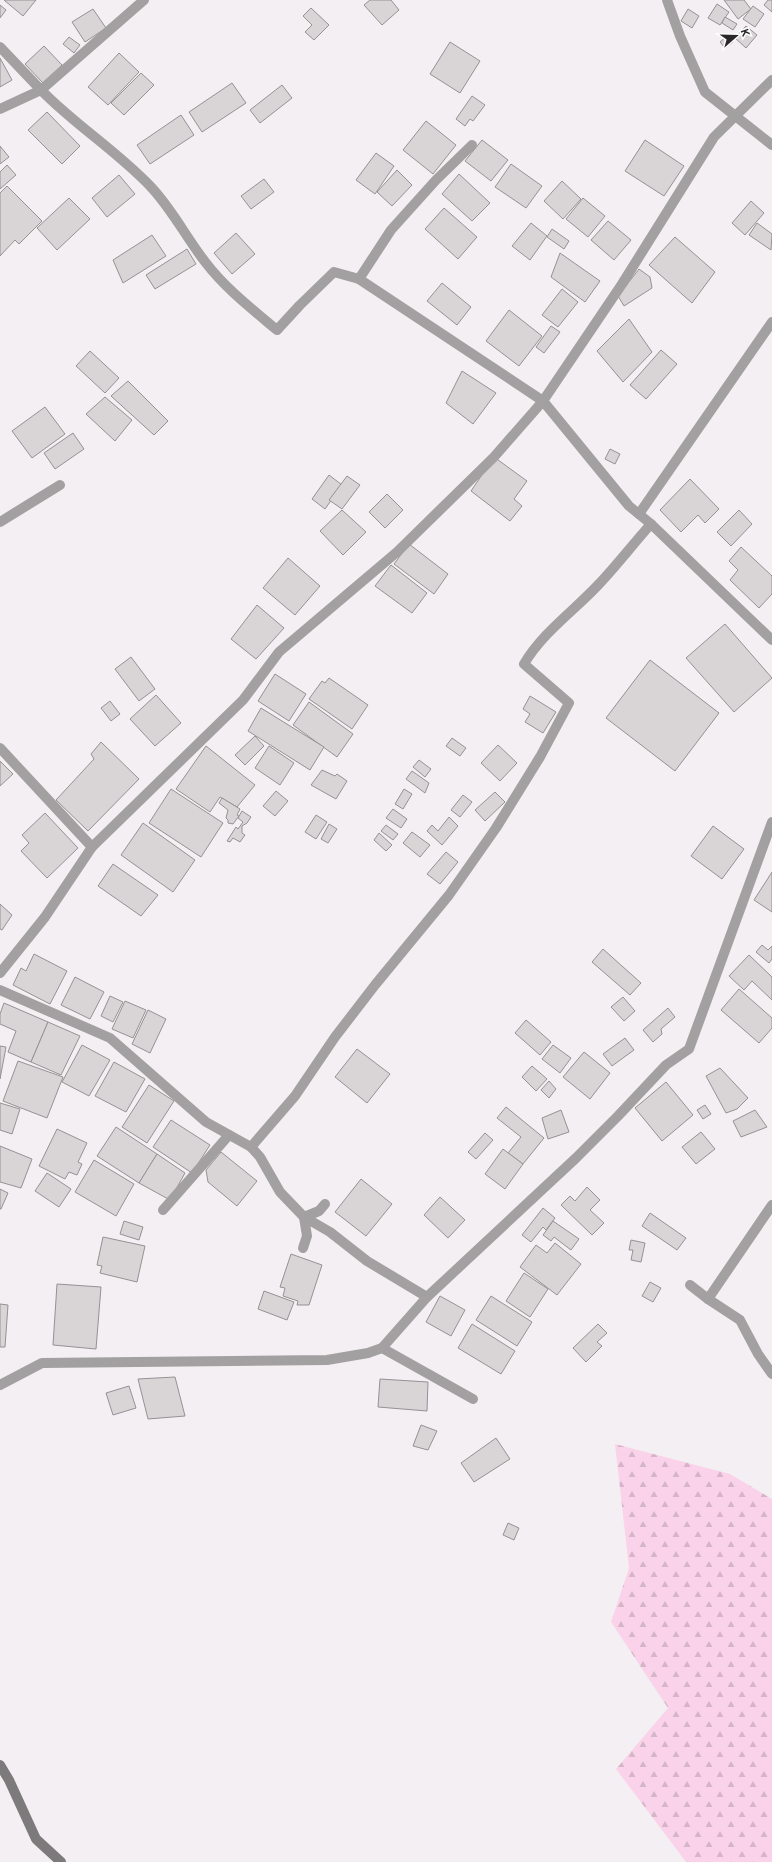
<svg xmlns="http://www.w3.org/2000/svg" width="772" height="1862" viewBox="0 0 772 1862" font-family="Figtree,sans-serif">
	<defs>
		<pattern id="forest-firs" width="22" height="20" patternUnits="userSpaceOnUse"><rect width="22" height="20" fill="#fad3ea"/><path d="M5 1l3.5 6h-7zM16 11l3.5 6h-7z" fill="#d6b5c9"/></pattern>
	</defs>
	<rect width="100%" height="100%" fill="#f4eff2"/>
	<path fill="url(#forest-firs)" d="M615,1444L730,1474L772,1499V1862H686L616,1769L668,1708L611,1622L629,1568Z"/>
	<g fill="#d9d4d6" stroke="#969194">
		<path d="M4,0H36L23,16Z"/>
		<path d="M370,0H391L399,10L382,25L364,5Z"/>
		<path d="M724,0H744L751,9L738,19Z"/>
		<path d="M768,0H772V12L764,5Z"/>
		<path d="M717,4L729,12L720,25L708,18Z"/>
		<path d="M0,5L6,10L0,18Z"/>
		<path d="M753,6L764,14L755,27L743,19Z"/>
		<path d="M311,8L329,25L314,40L305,32L312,25L303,16Z"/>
		<path d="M93,9L106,28L85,42L72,22Z"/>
		<path d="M688,9L699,16L692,28L681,21Z"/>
		<path d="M725,17L737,24L733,30L722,23Z"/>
		<path d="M746,26L757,35L746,48L735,38Z"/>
		<path d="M728,35L733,42L725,48L720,42Z"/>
		<path d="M69,37L80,45L74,53L63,44Z"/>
		<path d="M450,42L480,61L460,93L430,74Z"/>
		<path d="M44,46L62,65L43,83L25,64Z"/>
		<path d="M119,53L139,72L108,105L88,87Z"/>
		<path d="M0,58L12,80L0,87Z"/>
		<path d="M141,73L154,85L124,115L111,103Z"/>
		<path d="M232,83L246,103L202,132L189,112Z"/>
		<path d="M282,85L292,98L260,123L250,110Z"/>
		<path d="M472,96L485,105L473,121L470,119L465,126L456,119Z"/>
		<path d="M47,112L80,146L62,164L28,130Z"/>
		<path d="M181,115L194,135L150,164L137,145Z"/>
		<path d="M426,121L456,145L433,174L403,150Z"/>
		<path d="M482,140L508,160L491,181L465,161Z"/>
		<path d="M645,140L684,166L664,196L625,171Z"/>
		<path d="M0,146L9,157L0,164Z"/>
		<path d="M376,153L394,166L375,194L356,180Z"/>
		<path d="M511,164L542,186L526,208L495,187Z"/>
		<path d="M7,165L16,175L0,189V172Z"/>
		<path d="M397,170L412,185L392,206L377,192Z"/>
		<path d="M459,174L490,203L472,221L442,194Z"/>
		<path d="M119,175L135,194L107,217L92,198Z"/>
		<path d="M264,179L274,192L251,209L241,196Z"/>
		<path d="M562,181L581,199L563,219L544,201Z"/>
		<path d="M7,186L42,221L19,244L15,240L0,256V193Z"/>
		<path d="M69,198L90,219L57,250L37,228Z"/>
		<path d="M583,198L605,216L588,237L566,219Z"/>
		<path d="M751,201L764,213L745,235L732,223Z"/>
		<path d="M444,208L477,237L458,259L425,229Z"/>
		<path d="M608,221L631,240L614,260L591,240Z"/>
		<path d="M531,223L547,236L530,260L512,246Z"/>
		<path d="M757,223L772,234L771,250L749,235Z"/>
		<path d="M552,229L569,241L564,249L547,237Z"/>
		<path d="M236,233L255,254L232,274L214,253Z"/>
		<path d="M152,235L166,256L123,283L113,260Z"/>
		<path d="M675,237L715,272L692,303L649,265Z"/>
		<path d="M187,249L196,264L155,289L146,275Z"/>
		<path d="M560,253L600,281L585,302L551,277Z"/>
		<path d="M639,269L650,277L652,288L624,306L618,296Z"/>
		<path d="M442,283L471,307L457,325L427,301Z"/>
		<path d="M562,289L578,302L558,327L542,315Z"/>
		<path d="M509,310L542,336L519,366L486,341Z"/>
		<path d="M629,319L652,352L623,382L597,351Z"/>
		<path d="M551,326L560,332L544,353L536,347Z"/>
		<path d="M661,350L677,364L646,399L630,385Z"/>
		<path d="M90,351L119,378L105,393L76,366Z"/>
		<path d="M462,371L496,393L473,424L446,403Z"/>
		<path d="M128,381L168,421L154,435L111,396Z"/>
		<path d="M105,397L132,420L115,441L86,414Z"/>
		<path d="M45,407L65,434L32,458L12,431Z"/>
		<path d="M73,433L84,449L55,469L44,453Z"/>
		<path d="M610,449L620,454L615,464L605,459Z"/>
		<path d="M494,457L527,481L514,499L522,506L510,521L471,491Z"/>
		<path d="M329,475L342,485L325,509L312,499Z"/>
		<path d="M347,476L360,485L342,509L329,500Z"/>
		<path d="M690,479L719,509L705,523L698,515L681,532L660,510Z"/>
		<path d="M387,494L403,510L385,528L369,512Z"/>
		<path d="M342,510L366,532L343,555L320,531Z"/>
		<path d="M739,510L752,524L731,546L717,532Z"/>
		<path d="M409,544L448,574L434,594L394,564Z"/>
		<path d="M741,547L772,576V594L759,608L730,580L738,570L729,561Z"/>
		<path d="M288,558L320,586L295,615L263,588Z"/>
		<path d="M391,565L427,593L412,613L375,586Z"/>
		<path d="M257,605L284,628L256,659L231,639Z"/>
		<path d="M725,624L772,678L734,712L686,658Z"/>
		<path d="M131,657L155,689L139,701L115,669Z"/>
		<path d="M650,660L719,713L675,771L606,718Z"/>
		<path d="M275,674L306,694L289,721L258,701Z"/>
		<path d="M329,678L368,705L352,729L309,699L322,681L325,683Z"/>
		<path d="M156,695L181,723L155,746L130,719Z"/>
		<path d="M530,696L556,712L543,733L525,722L530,714L523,709Z"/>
		<path d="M110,701L120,714L111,721L101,708Z"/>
		<path d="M309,702L353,734L337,757L293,725Z"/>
		<path d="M261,708L324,747L310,770L248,731Z"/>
		<path d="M255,736L264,746L245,765L235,755Z"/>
		<path d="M452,738L466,748L460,756L446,746Z"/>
		<path d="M101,742L139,779L88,831L56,800L94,759L91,754Z"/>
		<path d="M498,745L517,763L500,781L481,763Z"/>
		<path d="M206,746L255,785L237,807L220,797L210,812L176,789Z"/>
		<path d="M269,746L294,763L280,785L255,768Z"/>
		<path d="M419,760L431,769L425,777L413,767Z"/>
		<path d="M0,761L13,774L0,786Z"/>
		<path d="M322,770L335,776L337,774L347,781L336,799L311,785Z"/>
		<path d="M412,771L429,783L425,793L406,779Z"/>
		<path d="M171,789L223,823L201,857L149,823Z"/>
		<path d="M404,789L412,794L403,809L395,804Z"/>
		<path d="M276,791L288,801L275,816L263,806Z"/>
		<path d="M495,792L505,802L485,821L475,810Z"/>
		<path d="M463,795L472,802L460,817L451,810Z"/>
		<path d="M222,798L240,809L237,815L239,816L233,824L228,823V820L226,818L228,810L219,803Z"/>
		<path d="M393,809L407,819L401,828L386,818Z"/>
		<path d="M242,811L251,817L247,823L242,826V833L245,835L240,842L233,838L230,842L227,841L236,827L238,829L243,822L238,818Z"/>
		<path d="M45,813L78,848L47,878L21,851L29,843L22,835Z"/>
		<path d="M316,815L327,822L316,839L305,832Z"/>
		<path d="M449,817L458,826L442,845L427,831L432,825L438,831Z"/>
		<path d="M143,823L195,860L173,892L121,855Z"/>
		<path d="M329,824L337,829L328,843L321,839Z"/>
		<path d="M386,825L398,834L393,840L381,831Z"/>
		<path d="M713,826L744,849L722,879L691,856Z"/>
		<path d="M412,832L430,845L420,857L403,843Z"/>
		<path d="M379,833L392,845L386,851L374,840Z"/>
		<path d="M446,852L458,862L440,884L427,874Z"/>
		<path d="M113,864L158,895L141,916L98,886Z"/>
		<path d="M772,872V912L754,900Z"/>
		<path d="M0,904L12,915L2,930L0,929Z"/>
		<path d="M762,945L768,950L772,946V959L769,963L756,952Z"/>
		<path d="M603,949L641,983L630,995L592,962Z"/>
		<path d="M34,954L67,971L50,1004L13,985L21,968L26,971Z"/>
		<path d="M749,955L772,977V1000L752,981L744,990L729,976Z"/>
		<path d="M75,977L104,992L90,1019L61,1005Z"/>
		<path d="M739,989L772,1018V1028L759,1043L721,1010Z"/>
		<path d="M110,996L123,1002L113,1022L101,1016Z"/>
		<path d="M623,997L635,1011L624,1021L611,1007Z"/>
		<path d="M125,1001L146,1010L133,1038L112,1029Z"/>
		<path d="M4,1003L48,1022L31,1062L8,1052L16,1031L0,1024V1014Z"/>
		<path d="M668,1008L675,1017L661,1029L662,1034L653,1042L643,1030Z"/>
		<path d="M148,1010L166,1019L150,1053L132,1044Z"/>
		<path d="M526,1020L551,1042L540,1055L515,1033Z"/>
		<path d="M48,1022L80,1036L61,1075L31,1062Z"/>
		<path d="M625,1038L634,1050L612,1066L603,1054Z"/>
		<path d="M82,1045L110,1060L89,1096L62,1082Z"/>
		<path d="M553,1045L571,1058L560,1073L542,1059Z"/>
		<path d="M0,1046L6,1047L0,1079Z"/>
		<path d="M357,1049L390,1074L367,1103L335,1077Z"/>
		<path d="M584,1052L610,1073L590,1099L563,1077Z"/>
		<path d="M18,1061L63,1077L47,1118L3,1101Z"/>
		<path d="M114,1062L145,1079L126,1112L95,1096Z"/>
		<path d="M532,1066L547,1079L536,1091L522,1077Z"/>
		<path d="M720,1068L748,1098L737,1109L726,1113L706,1076Z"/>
		<path d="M549,1081L556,1089L549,1098L541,1090Z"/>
		<path d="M666,1082L693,1115L662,1141L635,1108Z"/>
		<path d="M149,1085L174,1101L147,1143L122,1127Z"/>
		<path d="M0,1103L20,1109L12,1134L0,1130Z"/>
		<path d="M705,1105L711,1114L703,1119L697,1110Z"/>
		<path d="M506,1107L544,1138L523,1164L508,1153L521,1137L497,1118Z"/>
		<path d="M561,1110L569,1132L548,1139L542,1118Z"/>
		<path d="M755,1110L767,1127L741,1137L733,1121Z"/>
		<path d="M171,1120L210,1145L192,1173L153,1147Z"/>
		<path d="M116,1127L157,1154L139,1183L97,1156Z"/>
		<path d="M57,1129L87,1143L78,1162L82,1164L77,1175L69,1172L65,1179L39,1166Z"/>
		<path d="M701,1132L715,1149L696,1164L682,1147Z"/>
		<path d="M485,1133L493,1140L476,1159L468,1152Z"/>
		<path d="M0,1146L32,1159L21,1188L0,1182Z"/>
		<path d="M503,1149L523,1164L505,1189L485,1174Z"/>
		<path d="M221,1152L257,1181L237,1206L208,1182L206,1170Z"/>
		<path d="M157,1154L185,1173L170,1200L139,1183Z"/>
		<path d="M94,1160L134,1184L116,1216L75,1192Z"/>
		<path d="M47,1173L71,1189L59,1207L35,1191Z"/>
		<path d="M361,1179L392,1204L366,1236L335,1212Z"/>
		<path d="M587,1187L600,1200L590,1210L604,1223L592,1235L561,1205L570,1196L575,1201Z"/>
		<path d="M0,1189L8,1193L1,1209H0Z"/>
		<path d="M440,1197L465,1220L448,1238L424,1215Z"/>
		<path d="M543,1208L555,1218L546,1230L543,1227L531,1242L522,1235Z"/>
		<path d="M650,1213L686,1238L677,1250L642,1226Z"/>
		<path d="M124,1221L143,1227L139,1240L120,1234Z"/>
		<path d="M553,1221L579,1239L571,1250L554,1237L551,1241L543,1235Z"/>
		<path d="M103,1237L145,1246L137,1282L100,1273L102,1266L97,1265Z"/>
		<path d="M631,1240L645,1243L641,1262L631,1260L633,1250H629Z"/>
		<path d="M555,1243L581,1264L557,1295L520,1267L536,1245L547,1253Z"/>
		<path d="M291,1254L322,1265L309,1305H297L298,1301L283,1296L285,1288L280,1287Z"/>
		<path d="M524,1273L548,1289L530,1317L506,1301Z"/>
		<path d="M650,1282L661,1288L653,1302L642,1296Z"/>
		<path d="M57,1284L101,1287L96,1349L53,1345Z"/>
		<path d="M264,1291L294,1302L287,1320L258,1309Z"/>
		<path d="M440,1296L465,1310L451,1336L426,1322Z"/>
		<path d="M491,1296L532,1322L517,1346L476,1320Z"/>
		<path d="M0,1304L8,1305L5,1347H0Z"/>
		<path d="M472,1324L515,1351L501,1374L458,1348Z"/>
		<path d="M598,1324L607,1333L597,1342L602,1346L586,1362L573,1348Z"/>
		<path d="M175,1377L185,1416L148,1419L138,1379Z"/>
		<path d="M380,1379L428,1382L427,1411L378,1407Z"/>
		<path d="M129,1386L136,1408L113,1415L106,1393Z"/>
		<path d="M421,1425L437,1431L428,1450L413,1446Z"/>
		<path d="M496,1438L510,1459L474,1482L461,1463Z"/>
		<path d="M508,1523L519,1528L514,1540L503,1535Z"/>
	</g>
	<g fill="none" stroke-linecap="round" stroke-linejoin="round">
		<g stroke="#a2a0a1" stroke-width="10">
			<path d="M667,0L680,36L705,92L772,145"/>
			<path d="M0,47L41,90L144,0"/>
			<path d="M0,109L41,90C75,125 117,151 151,187C172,209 187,239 206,263C226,289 252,309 277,330L300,305L334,272L359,279L543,401L629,506L651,524L772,640"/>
			<path d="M359,279L391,230L436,180L472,145"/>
			<path d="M639,514L772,322"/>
			<path d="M0,522L60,485"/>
			<path d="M0,748L92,847"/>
			<path d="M0,973L45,917L92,847L243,700L279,652L397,552L494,457L543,401L622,284L714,137L772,80"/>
			<path d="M0,990L110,1038L206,1122L251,1147L260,1157L280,1192L304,1217L330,1232L367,1261L427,1297"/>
			<path d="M251,1147L295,1096L335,1037L375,985L449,895L496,828L540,757L569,703L524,664C543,632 574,611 599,584C617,565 633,544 651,524"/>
			<path d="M772,1205L708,1299L740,1320L758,1354L772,1374"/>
			<path d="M163,1210L229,1135"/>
			<path d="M303,1248L307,1236L304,1217L319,1211L325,1204"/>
			<path d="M690,1285L708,1299"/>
			<path d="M382,1348L473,1399"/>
			<path d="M0,1385L42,1363L327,1360L368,1353L382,1348L427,1297L576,1158L618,1116L666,1065L689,1049L772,822"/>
		</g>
		<path stroke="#7d7a7c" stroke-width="10" d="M0,1765L9,1780L36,1839L61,1862"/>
	</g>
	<g transform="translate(736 36) rotate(70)" stroke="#fefdfe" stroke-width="3" paint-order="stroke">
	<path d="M0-3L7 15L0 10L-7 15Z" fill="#292728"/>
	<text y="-6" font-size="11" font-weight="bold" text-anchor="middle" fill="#292728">K</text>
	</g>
</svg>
